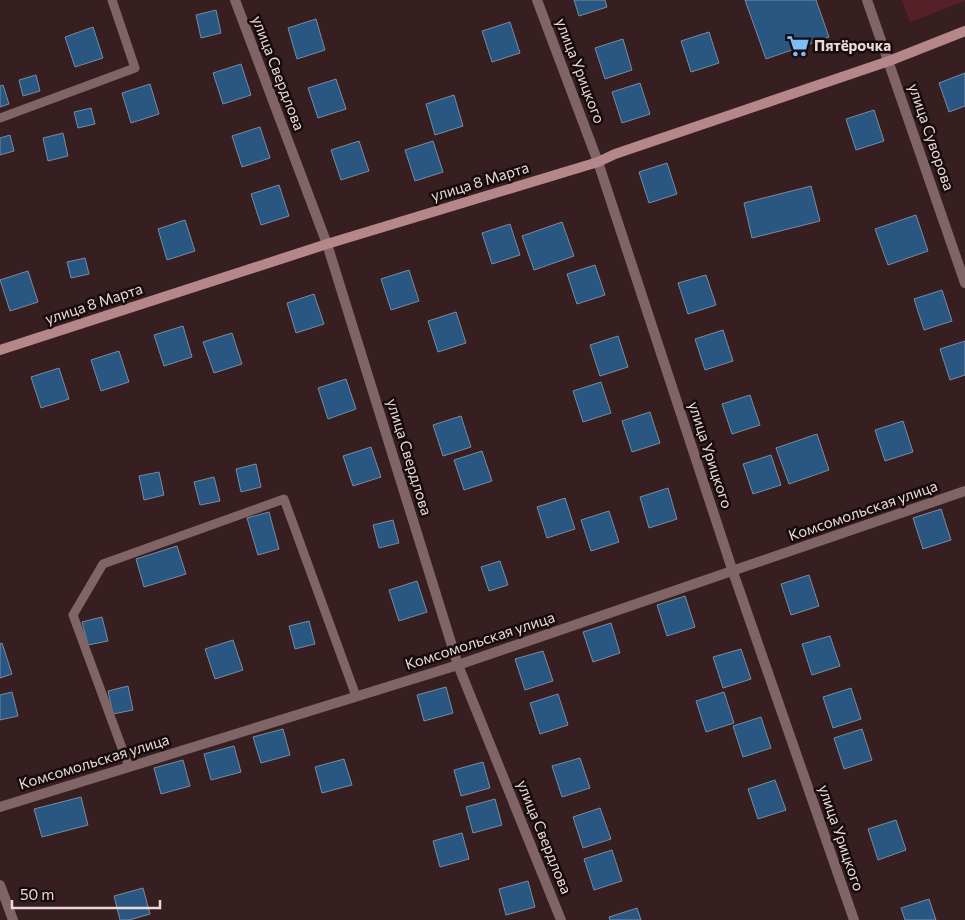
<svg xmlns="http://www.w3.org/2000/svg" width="965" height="920" viewBox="0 0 965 920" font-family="Commissioner,sans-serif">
	<rect width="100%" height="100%" fill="#371e20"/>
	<path fill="#572028" d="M902,0H965V1L910,22Z"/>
	<g fill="#2a5781" stroke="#778ca1">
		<path d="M574,0H605L607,7L579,16Z"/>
		<path d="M745,0H816L829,37L766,59Z"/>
		<path d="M216,10L221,33L201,38L196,15Z"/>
		<path d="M316,19L325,50L297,59L288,28Z"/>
		<path d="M510,22L520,53L492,62L482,31Z"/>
		<path d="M93,27L103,58L75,67L65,37Z"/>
		<path d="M709,32L719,63L691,72L681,41Z"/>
		<path d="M623,39L632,70L605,79L595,48Z"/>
		<path d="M241,64L251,95L223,104L213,73Z"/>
		<path d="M965,73V106L949,112L939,83Z"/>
		<path d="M36,75L40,91L23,96L19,80Z"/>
		<path d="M336,79L346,109L318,118L308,88Z"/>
		<path d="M640,83L650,114L622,123L612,92Z"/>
		<path d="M150,84L159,114L131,123L122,93Z"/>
		<path d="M3,85L9,104L0,107V86Z"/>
		<path d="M454,95L463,126L435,135L426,104Z"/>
		<path d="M91,108L95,124L78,128L74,112Z"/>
		<path d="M874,110L884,141L856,150L846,119Z"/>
		<path d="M260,127L270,158L242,167L232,136Z"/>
		<path d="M63,133L68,156L48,161L43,138Z"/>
		<path d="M10,135L14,151L0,155V138Z"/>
		<path d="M359,141L369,171L341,180L331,150Z"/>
		<path d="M433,141L443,172L415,181L405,150Z"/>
		<path d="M667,163L677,194L649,203L639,172Z"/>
		<path d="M279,185L289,216L261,225L251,194Z"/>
		<path d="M811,186L820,221L752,238L744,203Z"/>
		<path d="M916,215L928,251L888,265L875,229Z"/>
		<path d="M185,220L195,251L167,260L158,229Z"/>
		<path d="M562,222L574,256L534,270L522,236Z"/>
		<path d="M510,224L520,255L492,264L482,233Z"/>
		<path d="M85,258L89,274L71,278L67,262Z"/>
		<path d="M595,265L605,295L577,304L567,274Z"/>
		<path d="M409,270L419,301L391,310L381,279Z"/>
		<path d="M28,271L38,302L10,311L0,280Z"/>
		<path d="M706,275L716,305L688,314L678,283Z"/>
		<path d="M942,290L952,321L924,330L914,299Z"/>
		<path d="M314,294L324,324L296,333L287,303Z"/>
		<path d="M456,312L466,343L438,352L428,321Z"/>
		<path d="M183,326L192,357L164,366L154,335Z"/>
		<path d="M723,330L733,361L705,370L695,339Z"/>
		<path d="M232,333L242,364L214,373L203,342Z"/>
		<path d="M618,336L628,367L600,376L590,345Z"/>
		<path d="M965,341V375L950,380L940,349Z"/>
		<path d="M119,351L129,382L101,391L91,360Z"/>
		<path d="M59,368L69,399L41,408L31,377Z"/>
		<path d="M346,379L356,409L328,419L318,388Z"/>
		<path d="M601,382L611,413L583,422L573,391Z"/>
		<path d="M750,395L760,425L732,434L722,404Z"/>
		<path d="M650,412L660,443L632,452L622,421Z"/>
		<path d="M461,416L471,447L443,456L433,425Z"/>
		<path d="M903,421L913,452L885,461L875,430Z"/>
		<path d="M817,434L829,470L789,484L776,448Z"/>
		<path d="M371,447L381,477L353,486L343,456Z"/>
		<path d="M482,451L492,481L464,490L454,460Z"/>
		<path d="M771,455L781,485L753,494L743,464Z"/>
		<path d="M256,464L261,487L241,492L236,469Z"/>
		<path d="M159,472L164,495L144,500L139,476Z"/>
		<path d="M214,477L220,501L200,505L194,482Z"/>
		<path d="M668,488L677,519L649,528L640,497Z"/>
		<path d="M565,498L575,529L547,538L537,507Z"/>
		<path d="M941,509L951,540L923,549L913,518Z"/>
		<path d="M609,511L619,542L591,551L581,520Z"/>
		<path d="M269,512L279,549L258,555L247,518Z"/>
		<path d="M393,520L399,543L379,548L373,525Z"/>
		<path d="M177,546L186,574L144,587L136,559Z"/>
		<path d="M500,561L508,585L489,591L481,567Z"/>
		<path d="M809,575L819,606L791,615L781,584Z"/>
		<path d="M417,581L427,612L399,621L389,590Z"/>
		<path d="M685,596L695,627L667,636L657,605Z"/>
		<path d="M102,617L108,641L88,645L82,622Z"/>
		<path d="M309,621L315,644L295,649L289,626Z"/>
		<path d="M611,623L620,653L593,662L583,632Z"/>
		<path d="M830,636L840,666L812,675L802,644Z"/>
		<path d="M233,640L243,670L215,679L205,649Z"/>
		<path d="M2,643L12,674L0,678V644Z"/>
		<path d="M741,649L751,679L723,688L713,657Z"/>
		<path d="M543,651L553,681L525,690L515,659Z"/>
		<path d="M128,686L133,710L113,714L108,691Z"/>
		<path d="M446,687L453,713L424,721L417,695Z"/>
		<path d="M851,688L861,719L833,728L823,697Z"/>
		<path d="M12,692L18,716L0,720V695Z"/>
		<path d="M724,692L734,723L706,732L696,701Z"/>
		<path d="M558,694L568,725L540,734L530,703Z"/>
		<path d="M761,717L771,748L743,757L733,726Z"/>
		<path d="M283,729L290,755L261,763L253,737Z"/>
		<path d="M862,729L872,760L844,769L834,738Z"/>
		<path d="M234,746L241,772L211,780L204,754Z"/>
		<path d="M580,758L590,788L562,797L552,766Z"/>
		<path d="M344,759L352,785L322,793L315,767Z"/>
		<path d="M183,760L190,786L161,794L154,768Z"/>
		<path d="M483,762L490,788L461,796L454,770Z"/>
		<path d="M775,780L786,810L758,819L748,789Z"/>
		<path d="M81,797L88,825L42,837L34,809Z"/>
		<path d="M495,799L502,825L473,833L466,807Z"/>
		<path d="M600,808L611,839L583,848L573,817Z"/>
		<path d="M896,820L906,850L878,860L868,829Z"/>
		<path d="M462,833L469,859L440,867L433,841Z"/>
		<path d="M612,850L622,881L594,890L584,859Z"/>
		<path d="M528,881L535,907L506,915L499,889Z"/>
		<path d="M143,888L150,914L129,920H120L114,896Z"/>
		<path d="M929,899L936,920H905L901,908Z"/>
		<path d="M637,908L641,920H610L609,917Z"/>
	</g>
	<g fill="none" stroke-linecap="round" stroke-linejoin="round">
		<g stroke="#816466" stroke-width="9">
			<path d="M0,118L135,68L112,0"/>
			<path d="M129,767L73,615L103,564L284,499L356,696"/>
		</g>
		<g stroke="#816466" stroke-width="10">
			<path d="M235,0L327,244L458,665L561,920"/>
			<path d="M537,0L598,162L733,572L854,920"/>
			<path d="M867,0L965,283"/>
			<path d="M0,807L458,665L965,491"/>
			<path d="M0,885L13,920"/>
		</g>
		<path stroke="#b5868a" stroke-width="10" d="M0,350L327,244L598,162L615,154L889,61L965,31"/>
	</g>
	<defs>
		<symbol id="supermarket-bare" viewBox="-9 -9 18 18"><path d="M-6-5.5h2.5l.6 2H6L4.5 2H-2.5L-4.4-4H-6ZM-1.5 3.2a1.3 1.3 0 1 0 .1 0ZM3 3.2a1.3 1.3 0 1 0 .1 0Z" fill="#7fbdfa" stroke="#170c0c" stroke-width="2.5" paint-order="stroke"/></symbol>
	</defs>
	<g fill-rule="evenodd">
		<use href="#supermarket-bare" x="782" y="30" width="32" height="32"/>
	</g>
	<g text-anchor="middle" stroke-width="5" stroke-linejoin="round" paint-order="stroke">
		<g font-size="15" font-weight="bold" fill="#ead9da" stroke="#170c0c" text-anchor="start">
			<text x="814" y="51">Пятёрочка</text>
		</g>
		<g font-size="15" fill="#ead9da" stroke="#170c0c">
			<text transform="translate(580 71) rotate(69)" y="5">улица Урицкого</text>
			<text transform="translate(278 73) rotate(69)" y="5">улица Свердлова</text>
			<text transform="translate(931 137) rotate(71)" y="5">улица Суворова</text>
			<text transform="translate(480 182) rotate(-17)" y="5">улица 8 Марта</text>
			<text transform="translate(94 304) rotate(-18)" y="5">улица 8 Марта</text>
			<text transform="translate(710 455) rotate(72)" y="5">улица Урицкого</text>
			<text transform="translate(409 457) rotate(73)" y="5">улица Свердлова</text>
			<text transform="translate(863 511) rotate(-19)" y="5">Комсомольская улица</text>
			<text transform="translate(480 641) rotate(-18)" y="5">Комсомольская улица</text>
			<text transform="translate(94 762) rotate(-17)" y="5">Комсомольская улица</text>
			<text transform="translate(544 837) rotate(68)" y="5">улица Свердлова</text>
			<text transform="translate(841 838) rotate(71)" y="5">улица Урицкого</text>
		</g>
	</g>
	<path d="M12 900v8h148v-8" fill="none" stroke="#ead9da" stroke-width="2.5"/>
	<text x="20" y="900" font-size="15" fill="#ead9da" stroke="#170c0c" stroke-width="4" paint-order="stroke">50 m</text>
</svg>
